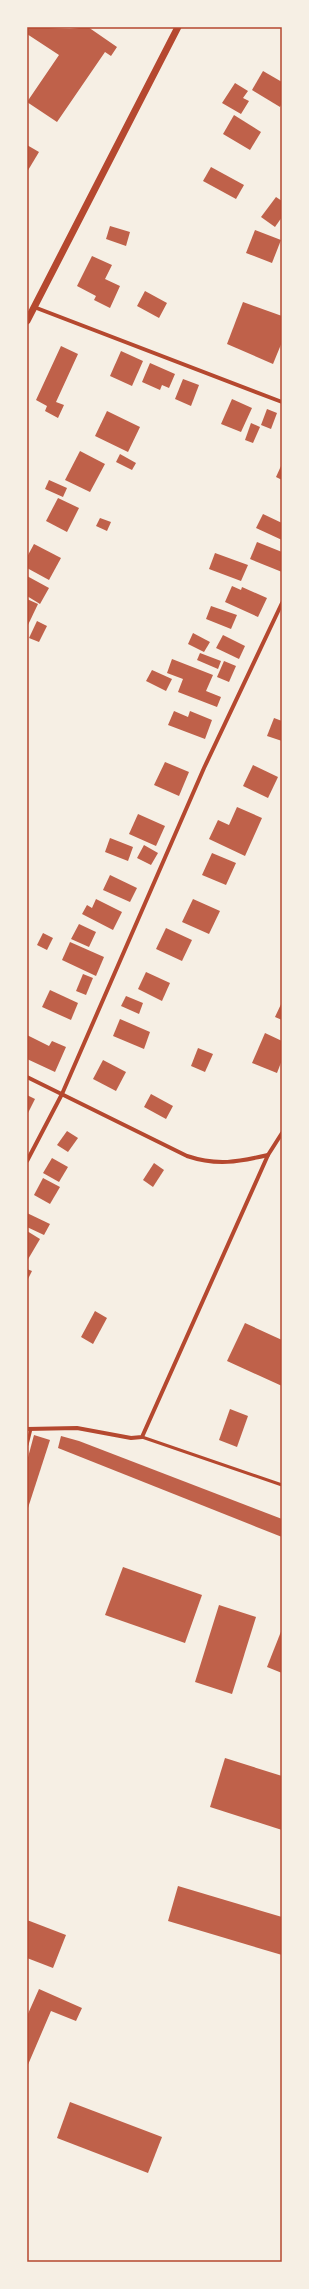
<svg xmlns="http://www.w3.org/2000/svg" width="309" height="2289" viewBox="0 0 309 2289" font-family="Raleway,sans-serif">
	<rect width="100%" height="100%" fill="#f6efe4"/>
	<g fill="#bf614a">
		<path d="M27,27L70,29L88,27L117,47L111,56L105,52L57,122L27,102L59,55L27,34Z"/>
		<path d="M263,71L282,82V103L280,107L252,90Z"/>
		<path d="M235,83L248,91L243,98L249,101L241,114L222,103Z"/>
		<path d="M234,115L261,132L250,150L223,134Z"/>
		<path d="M27,145L39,152L27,172Z"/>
		<path d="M211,167L244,185L236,199L203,181Z"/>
		<path d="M276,197L282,201V217L275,227L261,217Z"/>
		<path d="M110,226L130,232L126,246L106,239Z"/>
		<path d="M255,230L281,240L272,263L246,253Z"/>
		<path d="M92,256L112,265L105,279L120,286L110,308L94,300L96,296L77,286Z"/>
		<path d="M145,291L167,303L159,318L137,306Z"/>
		<path d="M243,302L282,316V342L273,364L227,344Z"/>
		<path d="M61,346L78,354L56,402L64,405L58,418L45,411L47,406L36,400Z"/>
		<path d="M121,351L143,361L132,386L110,376Z"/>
		<path d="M150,363L175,374L169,388L162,385L160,390L142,382Z"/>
		<path d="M183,379L199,385L191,406L175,399Z"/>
		<path d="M232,399L252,408L241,432L221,424Z"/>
		<path d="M267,409L277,413L271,429L261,425Z"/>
		<path d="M107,411L140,427L128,452L95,436Z"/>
		<path d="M251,423L260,427L253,443L245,440Z"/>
		<path d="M80,451L105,464L90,492L65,480Z"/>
		<path d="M120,454L136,463L132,470L116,462Z"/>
		<path d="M281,466L282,467V480L276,477Z"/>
		<path d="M49,480L67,488L63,497L45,489Z"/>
		<path d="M58,498L79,508L67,532L46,521Z"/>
		<path d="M263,514L282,523V540L256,528Z"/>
		<path d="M100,518L111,522L107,531L96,526Z"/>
		<path d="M257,542L282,552V572L250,559Z"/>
		<path d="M34,544L61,558L49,580L27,568V557Z"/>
		<path d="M215,553L248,565L241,581L209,569Z"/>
		<path d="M27,576L49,588L40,604L27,596Z"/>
		<path d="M232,586L241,590L242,587L267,598L258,617L225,602Z"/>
		<path d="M27,599L38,604L27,627Z"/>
		<path d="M211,606L237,615L231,629L206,619Z"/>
		<path d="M37,621L47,626L39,642L29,638Z"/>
		<path d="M193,633L210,642L204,652L188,644Z"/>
		<path d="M223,635L245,646L239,659L216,648Z"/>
		<path d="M200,653L221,661L218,669L197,660Z"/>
		<path d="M172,659L213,675L206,691L221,697L217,707L178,692L183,679L167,673Z"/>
		<path d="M224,661L236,666L229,682L217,677Z"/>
		<path d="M152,670L172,679L166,691L146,681Z"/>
		<path d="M174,711L188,717L190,711L212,720L205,739L168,725Z"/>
		<path d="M274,718L282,721V741L267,736Z"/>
		<path d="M165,762L189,772L179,796L154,785Z"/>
		<path d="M253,765L278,777L268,798L243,786Z"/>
		<path d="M237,807L262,818L245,856L209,839L218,820L229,825Z"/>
		<path d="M138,814L165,826L156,846L129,834Z"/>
		<path d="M110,838L133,847L128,861L105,852Z"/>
		<path d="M144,845L158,853L151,865L137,858Z"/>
		<path d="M212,853L236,863L226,885L202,875Z"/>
		<path d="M110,875L137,888L130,902L103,890Z"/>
		<path d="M96,899L122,912L113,930L82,914L87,905L92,908Z"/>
		<path d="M193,899L220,911L209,934L182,922Z"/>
		<path d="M79,924L96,932L89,947L71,939Z"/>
		<path d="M166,928L192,940L182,961L156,949Z"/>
		<path d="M43,933L53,938L47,950L37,945Z"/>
		<path d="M70,942L104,957L96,976L62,960Z"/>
		<path d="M146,972L170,983L162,1001L138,989Z"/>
		<path d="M83,974L93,978L86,995L76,991Z"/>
		<path d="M50,990L78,1003L71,1020L42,1007Z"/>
		<path d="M126,996L143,1003L139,1014L121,1006Z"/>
		<path d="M282,1002V1020L275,1017Z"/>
		<path d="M120,1019L150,1032L144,1049L113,1036Z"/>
		<path d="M265,1033L282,1041V1060L277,1073L252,1063Z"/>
		<path d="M27,1035L49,1046L52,1041L66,1047L55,1072L27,1059Z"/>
		<path d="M198,1048L213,1054L205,1072L191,1066Z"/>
		<path d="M103,1060L126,1072L116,1091L93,1079Z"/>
		<path d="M151,1094L173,1106L166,1119L144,1107Z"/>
		<path d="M27,1095L35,1099L27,1115Z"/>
		<path d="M67,1131L78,1138L68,1152L57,1145Z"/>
		<path d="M52,1158L68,1167L59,1182L43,1173Z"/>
		<path d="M154,1163L164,1170L153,1187L143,1180Z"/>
		<path d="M43,1178L60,1187L50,1204L34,1195Z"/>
		<path d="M27,1213L50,1224L44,1235L27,1227Z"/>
		<path d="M27,1231L40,1239L27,1261Z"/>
		<path d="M27,1269L32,1271L27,1281Z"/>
		<path d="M95,1311L107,1318L93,1344L81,1337Z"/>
		<path d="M245,1323L282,1340V1386L227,1361Z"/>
		<path d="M230,1409L248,1416L237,1447L219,1440Z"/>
		<path d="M34,1435L50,1440L27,1511V1461Z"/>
		<path d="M61,1436L79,1441L282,1519V1537L58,1448Z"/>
		<path d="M123,1567L202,1595L185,1643L105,1615Z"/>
		<path d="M219,1605L256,1617L232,1694L195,1682Z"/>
		<path d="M282,1629V1673L267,1667Z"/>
		<path d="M225,1758L282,1776V1830L210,1807Z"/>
		<path d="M178,1886L282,1917V1955L168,1921Z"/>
		<path d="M27,1920L66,1935L53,1968L27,1958Z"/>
		<path d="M39,1989L82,2008L76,2021L51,2011L27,2067V2016Z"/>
		<path d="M70,2102L162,2137L148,2173L57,2138Z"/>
	</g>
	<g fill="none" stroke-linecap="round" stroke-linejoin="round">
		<g stroke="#b5482f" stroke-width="3">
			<path d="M142,1437L282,1485"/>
			<path d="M27,1445L31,1429"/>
		</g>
		<g stroke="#b5482f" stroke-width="4">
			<path d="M34,307L282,402"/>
			<path d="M27,1077L187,1156C217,1166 238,1162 268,1155"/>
			<path d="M27,1161L62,1094L204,768L282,603"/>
			<path d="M27,1429L77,1428L131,1438L142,1437L268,1155L282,1133"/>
		</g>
		<path stroke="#b5482f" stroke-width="7" d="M27,321L178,27"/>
	</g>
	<rect width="309" height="2289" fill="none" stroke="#f6efe4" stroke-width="56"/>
	<rect x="28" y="28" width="253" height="2233" fill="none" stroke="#b5482f" stroke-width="1.5"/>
</svg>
